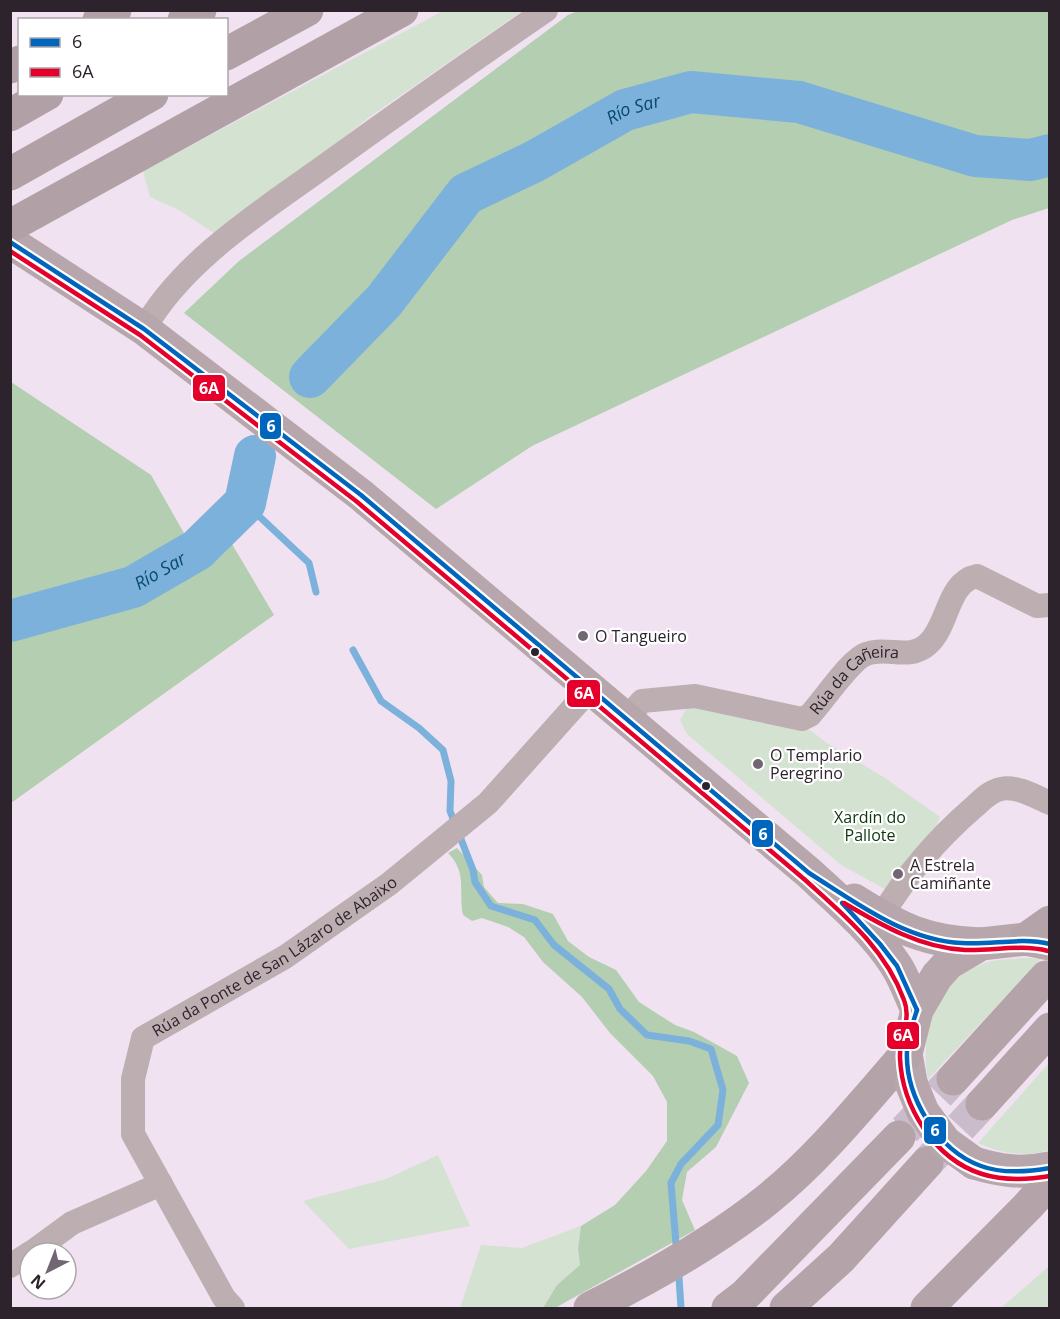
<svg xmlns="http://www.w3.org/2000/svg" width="1060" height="1319" viewBox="0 0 1060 1319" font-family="'Open Sans',sans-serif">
	<rect width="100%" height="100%" fill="#f1e2f1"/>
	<g fill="#d3e2d1">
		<path d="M443,11H522L368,118L220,237L179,210L150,197L143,171Z"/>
		<path d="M695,705L778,724L794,730H810L824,741L885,778L940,817L936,827L890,892L841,865L687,734L680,720L686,709Z"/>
		<path d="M1028,958L1041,959L928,1079C919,1030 935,981 985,963C999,959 1013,959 1028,958Z"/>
		<path d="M1049,1063V1150C1025,1158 1001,1153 978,1143Z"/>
		<path d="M438,1155L470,1226L349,1249L303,1201L386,1179Z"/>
		<path d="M581,1226L578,1249L580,1265L557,1285L543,1308H460L481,1245L522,1248Z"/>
		<path d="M1049,1266V1308H1001Z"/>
	</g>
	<g fill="#b3ceb1">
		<path d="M578,11H1049V208L1012,220L532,446L436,509L184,313L239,261L568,15Z"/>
		<path d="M11,382L151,475L185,535L141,573L11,602Z"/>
		<path d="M232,544L274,615L11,803V641L181,576L194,564Z"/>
		<path d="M457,848L482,875L484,887L498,903L523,904L553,914L568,941L589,957L616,970L639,1002L675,1025L694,1032L737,1056L749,1083L716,1147L687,1172L682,1200L695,1230L555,1308H543L557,1285L580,1265L578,1249L581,1226L615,1205L646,1171L667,1141V1102L653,1076L610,1033L582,997L543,962L524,937L508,927L482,918L472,921L463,915C458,892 468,873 448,853Z"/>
	</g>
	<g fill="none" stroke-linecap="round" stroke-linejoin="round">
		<g stroke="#7cb1db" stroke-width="7">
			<path d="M245,503L309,563L316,592"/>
			<path d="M353,650L381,701L419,728L443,750L451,781L450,811L473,870L475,882L491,906L535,920L554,945L609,989L620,1009L647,1035L689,1041L711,1049L723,1090L718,1125L681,1164L671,1183L676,1244"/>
			<path d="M679,1277L681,1308"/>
		</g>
		<g stroke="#7cb1db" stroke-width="42">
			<path id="s1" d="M310,377L384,301L466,194L535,161L625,110L691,92L799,102L975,156L1031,160L1050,155"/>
			<path id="s2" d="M10,621L133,587L197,550L245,503L255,456"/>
		</g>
		<g stroke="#cabcca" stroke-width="33" stroke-dasharray="33 16" stroke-linecap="butt">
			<path d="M905,1130L953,1079"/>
			<path d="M927,1163L982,1104"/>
		</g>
		<g stroke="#bdaeb2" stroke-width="24">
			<path d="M144,329C183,260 262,211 326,165C398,113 472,61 546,10"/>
			<path id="s3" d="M626,719L642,701L695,696L802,719L810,715C824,700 850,660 866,654C888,646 909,661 928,644C949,625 947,582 977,576L1037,606L1050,605"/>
			<path d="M881,917C906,875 937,839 974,807C982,800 990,791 1001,789C1016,785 1036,797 1050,803"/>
			<path d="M31,1253L72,1223L161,1184"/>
			<path d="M10,1266L30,1253"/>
			<path id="s4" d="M233,1308L224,1298L133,1134V1079L143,1038L285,957L389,884L488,803L590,689"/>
		</g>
		<g stroke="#b7a6ab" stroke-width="33">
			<path d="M10,242L144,329L361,495L809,873C839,901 872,929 895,964C904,977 910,995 917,1010"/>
			<path d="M854,900C900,929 926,942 981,944"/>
			<path d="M911,1082L906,1054L917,1010L937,976L949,963L981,944L1026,939L1050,944"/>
			<path d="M974,1163C1001,1171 1022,1174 1050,1168"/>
		</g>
		<g stroke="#b4a3a8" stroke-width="33">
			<path d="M1026,939L1050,922"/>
			<path d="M953,1079L1046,977"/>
			<path d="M982,1104L1050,1029"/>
			<path d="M590,1308C650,1278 716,1241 768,1199C820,1157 862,1104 906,1054"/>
			<path d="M728,1308L745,1295L899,1137"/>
			<path d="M786,1308L841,1258L927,1163"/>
			<path d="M927,1308L1027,1207L1050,1182"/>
		</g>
		<g stroke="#b1a0a6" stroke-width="33">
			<path d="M99,20L115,10"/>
			<path d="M184,20L200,10"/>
			<path d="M226,54L307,10"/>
			<path d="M10,67L20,62"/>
			<path d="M10,115L47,94"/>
			<path d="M10,174L152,94"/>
			<path d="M10,226L402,10"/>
		</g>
		<path stroke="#b7a6ab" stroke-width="33" d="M911,1083L923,1112L945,1142L974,1163"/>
		<defs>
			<g id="bus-1">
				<path d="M10,242L144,329L361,495L809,873C855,902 906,941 962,943C992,945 1020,937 1050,944"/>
				<path d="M842,903L880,944L897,966L917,1010"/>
				<path d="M917,1010C913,1023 907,1037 907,1051C905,1096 937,1150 981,1166C1002,1174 1027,1172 1050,1168"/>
			</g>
			<g id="bus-2">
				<path d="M10,251L140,335L356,501L804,879C844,915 885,948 904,1000C912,1020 899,1037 900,1058C902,1106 934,1159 982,1174C1004,1181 1027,1180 1050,1176"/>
				<path d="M844,903C881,925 921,948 965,950C993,951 1020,944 1048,951"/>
			</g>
		</defs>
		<use href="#bus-1" stroke="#fff" stroke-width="9"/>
		<use href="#bus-2" stroke="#fff" stroke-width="9"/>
		<use href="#bus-1" stroke="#0065bd" stroke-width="4.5"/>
		<use href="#bus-2" stroke="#e4002b" stroke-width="4.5"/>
	</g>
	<g fill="#726672" stroke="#fff" stroke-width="2">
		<circle cx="583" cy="636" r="6"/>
		<circle cx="758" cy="764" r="6"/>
		<circle cx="898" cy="874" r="6"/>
	</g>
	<g fill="#2d232d" stroke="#fff" stroke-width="2">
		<circle cx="535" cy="652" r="5"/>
		<circle cx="706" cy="786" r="5"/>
	</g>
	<g text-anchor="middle" stroke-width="4.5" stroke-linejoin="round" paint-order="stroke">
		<g font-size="16" fill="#2d232d" stroke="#fff" text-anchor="start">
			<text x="595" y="642">O Tangueiro</text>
			<text x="770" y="761">O Templario<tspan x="770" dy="18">Peregrino</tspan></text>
			<text x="910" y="871">A Estrela<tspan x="910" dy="18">Camiñante</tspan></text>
		</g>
		<g font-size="16" fill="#2d232d" stroke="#fff">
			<text dy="6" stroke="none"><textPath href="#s3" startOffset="256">Rúa da Cañeira</textPath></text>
			<text dy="6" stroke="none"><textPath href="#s4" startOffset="453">Rúa da Ponte de San Lázaro de Abaixo</textPath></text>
		</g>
		<g font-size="16" fill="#0c370a" stroke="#fff">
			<text x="870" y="823">Xardín do<tspan x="870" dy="18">Pallote</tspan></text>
		</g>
		<g font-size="18" font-style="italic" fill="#094b6f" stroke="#fff">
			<text dy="6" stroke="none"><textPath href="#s1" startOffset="429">Río Sar</textPath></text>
			<text dy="6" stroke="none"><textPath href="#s2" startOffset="159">Río Sar</textPath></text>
		</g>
	</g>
	<g stroke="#fff" stroke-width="2">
		<rect x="192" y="374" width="34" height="28" rx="6" fill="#e4002b"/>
		<rect x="259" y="412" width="23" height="28" rx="6" fill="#0065bd"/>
		<rect x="566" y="679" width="35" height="29" rx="6" fill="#e4002b"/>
		<rect x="751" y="819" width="23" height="29" rx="6" fill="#0065bd"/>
		<rect x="886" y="1021" width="34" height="29" rx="6" fill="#e4002b"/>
		<rect x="923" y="1116" width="24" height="29" rx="6" fill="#0065bd"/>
	</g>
	<g font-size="16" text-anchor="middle" font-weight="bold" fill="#fff">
		<text x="209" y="394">6A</text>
		<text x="271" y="432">6</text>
		<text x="584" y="699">6A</text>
		<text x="763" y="840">6</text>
		<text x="903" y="1041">6A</text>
		<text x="935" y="1136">6</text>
	</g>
	<rect width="1060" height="1319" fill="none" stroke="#2d232d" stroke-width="24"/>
	<rect x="18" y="18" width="210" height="78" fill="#ffffff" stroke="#aba7ab" stroke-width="1.5"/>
	<rect x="30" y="38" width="30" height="9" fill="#0065bd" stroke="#aba7ab" stroke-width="1.5"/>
	<text x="72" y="48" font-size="18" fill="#2d232d">6</text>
	<rect x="30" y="68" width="30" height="9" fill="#e4002b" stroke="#aba7ab" stroke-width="1.5"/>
	<text x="72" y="78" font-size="18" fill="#2d232d">6A</text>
	<g transform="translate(48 1271) rotate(222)"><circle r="28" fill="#ffffff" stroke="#aba7ab" stroke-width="1.5"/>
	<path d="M0-4.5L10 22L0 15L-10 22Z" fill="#726672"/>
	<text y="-9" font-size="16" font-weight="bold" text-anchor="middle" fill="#2d232d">N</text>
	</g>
</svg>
